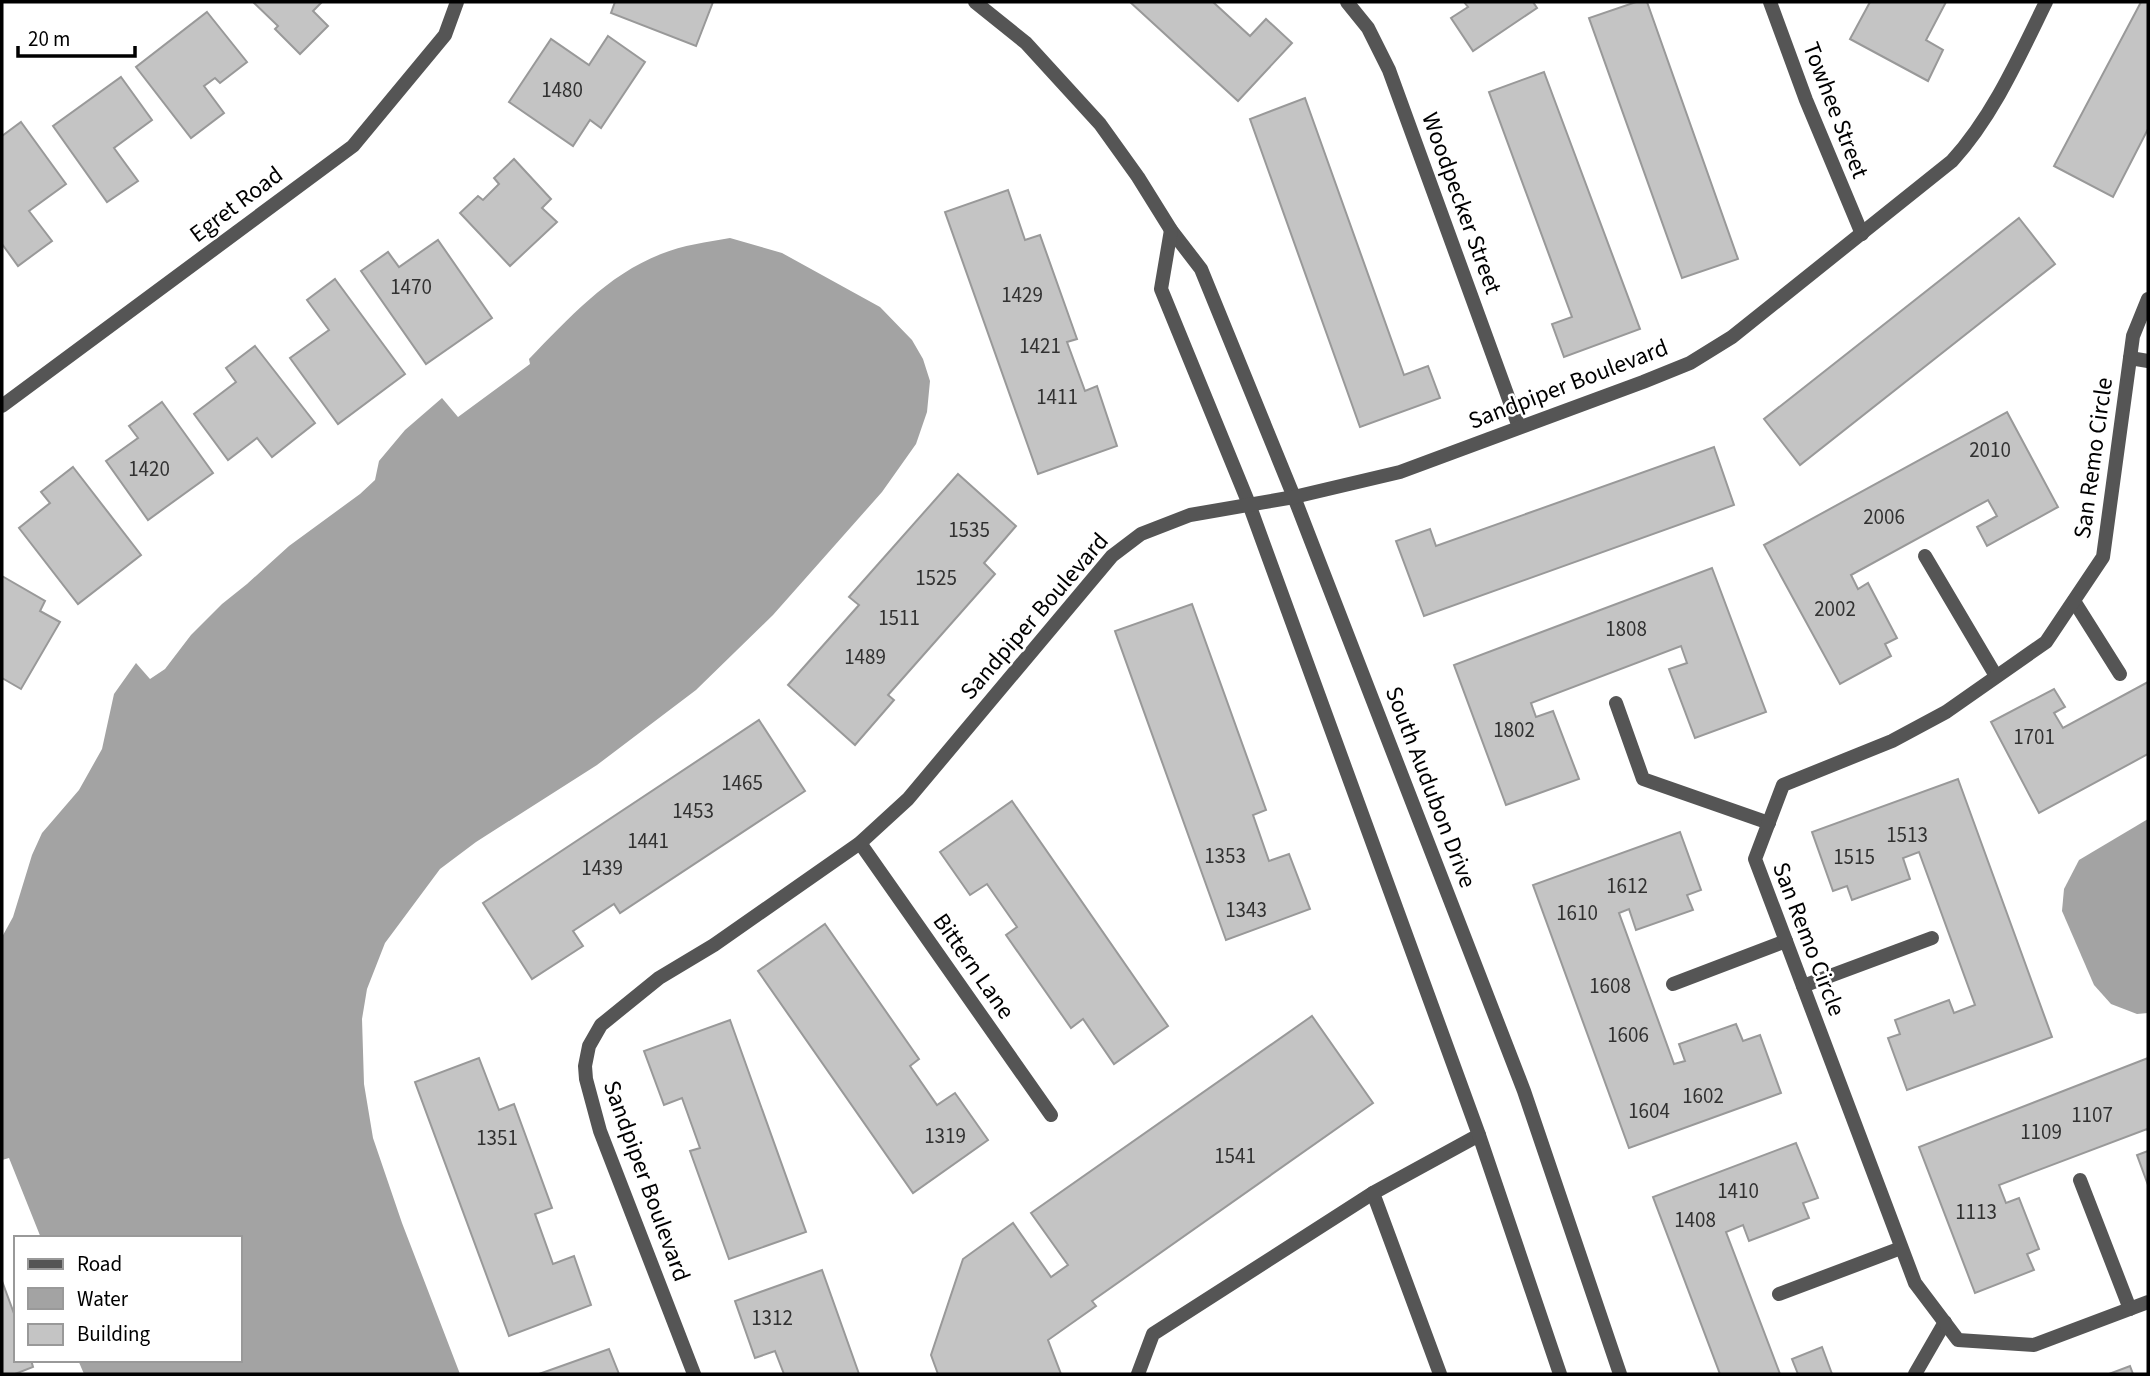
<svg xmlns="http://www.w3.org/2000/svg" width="2150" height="1376" viewBox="0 0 2150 1376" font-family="'Source Sans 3',sans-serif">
	<rect width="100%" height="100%" fill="#fff"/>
	<g fill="#a3a3a3">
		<path d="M730,238L782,253L880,307L912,340L923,359L930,381L927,412L916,444L882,492L773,615L696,690L597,765L476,842L440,869L385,943L367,989L362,1019L364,1084L373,1138L402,1223L460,1374H84L78,1360H240V1238H41L9,1158L2,1160V937L13,917L32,855L42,833L79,790L102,749L114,694L136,663L150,679L165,669L191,635L222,604L247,584L289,546L360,494L375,480L379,461L405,430L442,398L458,417L530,364L529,359C568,319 607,275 661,254C683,245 707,242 730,238Z"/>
		<path d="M2148,819V1013L2137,1014L2111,1004L2094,985L2062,911L2064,889L2079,860Z"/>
	</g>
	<g fill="#c4c4c4" stroke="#999" stroke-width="2">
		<path d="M253,2H322L313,11L328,26L300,54L275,29L278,26Z"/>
		<path d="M615,2H713L696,46L611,13Z"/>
		<path d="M1130,2H1213L1250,36L1266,19L1292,43L1238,101Z"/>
		<path d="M1464,2H1533L1537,8L1473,51L1451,18L1468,7Z"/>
		<path d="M1636,2H1647L1738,259L1682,278L1589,18Z"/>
		<path d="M1870,2H1946L1926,40L1943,50L1928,81L1850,39Z"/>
		<path d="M2141,2H2148V129L2113,197L2054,166Z"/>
		<path d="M207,12L247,62L220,83L215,78L204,86L224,113L191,138L136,67Z"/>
		<path d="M608,36L645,62L601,128L590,120L573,146L509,102L551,39L589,65Z"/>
		<path d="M1544,72L1640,329L1564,357L1552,324L1572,317L1489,92Z"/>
		<path d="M121,77L152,120L114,148L138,181L107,202L53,126Z"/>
		<path d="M1305,98L1404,375L1428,366L1440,398L1360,427L1250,119Z"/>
		<path d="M21,122L66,184L29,211L52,241L18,266L2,244V136Z"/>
		<path d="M514,159L551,199L542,208L557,222L510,266L460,213L478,196L483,200L499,184L494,178Z"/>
		<path d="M1008,190L1025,240L1040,235L1077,339L1067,342L1085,391L1097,386L1117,446L1038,474L945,212Z"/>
		<path d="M2019,218L2055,264L1800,465L1764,419Z"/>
		<path d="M438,240L492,318L426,364L361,271L388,252L399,267Z"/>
		<path d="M335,279L405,374L338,424L290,358L329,330L307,300Z"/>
		<path d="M255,346L315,423L272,457L257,438L228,460L194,414L236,382L226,368Z"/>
		<path d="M162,402L213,473L148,520L106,461L138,438L129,426Z"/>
		<path d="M2007,412L2058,507L1987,546L1977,527L1997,516L1988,500L1851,575L1858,589L1868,583L1897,638L1885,644L1891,656L1840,684L1764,545Z"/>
		<path d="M1714,447L1734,505L1424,616L1396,541L1430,529L1436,546Z"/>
		<path d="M73,467L141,555L78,604L19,528L50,503L41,492Z"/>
		<path d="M958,474L1016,526L984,563L995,574L888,695L894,700L855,745L788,685L859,605L849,597Z"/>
		<path d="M1712,568L1766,712L1695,738L1669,669L1687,663L1681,646L1531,703L1536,717L1553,711L1579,779L1506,805L1454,665Z"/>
		<path d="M2,576L45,601L40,611L60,622L21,689L2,678Z"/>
		<path d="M1192,604L1266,810L1253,815L1269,861L1289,854L1310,909L1226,940L1115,631Z"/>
		<path d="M2148,682V754L2039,813L1991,722L2054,689L2065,707L2054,713L2063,728Z"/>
		<path d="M759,720L805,791L620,913L614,904L573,931L583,946L532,979L483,903Z"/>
		<path d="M1958,779L2052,1037L1907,1090L1888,1038L1900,1034L1895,1020L1949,1000L1954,1013L1975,1005L1919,852L1903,858L1910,879L1852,900L1847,886L1833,891L1812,832Z"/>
		<path d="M1012,801L1168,1026L1114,1064L1083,1019L1071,1028L1006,935L1017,927L987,884L970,895L940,852Z"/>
		<path d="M1680,832L1701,890L1687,895L1693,910L1636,930L1629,909L1619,913L1674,1064L1685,1061L1679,1044L1736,1024L1743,1041L1760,1035L1781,1093L1629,1148L1533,885Z"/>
		<path d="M825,924L919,1059L910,1066L937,1105L955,1093L988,1140L913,1193L758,971Z"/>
		<path d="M1312,1016L1373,1103L1092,1301L1096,1306L1048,1340L1061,1374H938L931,1355L963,1259L1013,1223L1051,1277L1068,1265L1031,1213Z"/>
		<path d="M730,1020L806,1232L729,1259L690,1151L700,1148L682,1098L664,1105L644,1051Z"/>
		<path d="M479,1058L499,1110L514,1104L552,1208L535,1214L553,1264L574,1256L591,1305L509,1336L415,1082Z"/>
		<path d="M2148,1058V1131L2147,1129L1999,1185L2006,1203L2019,1198L2039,1249L2027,1254L2034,1270L1975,1293L1919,1147Z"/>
		<path d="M1796,1143L1818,1198L1803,1203L1809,1218L1749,1241L1743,1225L1726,1232L1780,1374H1720L1653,1197Z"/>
		<path d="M2148,1151V1185L2137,1155Z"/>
		<path d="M822,1270L859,1374H784L775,1351L755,1358L735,1301Z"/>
		<path d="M2,1281L16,1319V1360H31L33,1367L15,1374H2Z"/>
		<path d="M1822,1347L1832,1374H1798L1792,1359Z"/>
		<path d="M609,1349L619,1374H539Z"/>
		<path d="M2130,1366L2133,1374H2109Z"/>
	</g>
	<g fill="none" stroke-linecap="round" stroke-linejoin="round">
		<g stroke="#555" stroke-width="14">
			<path d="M2130,358L2148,361"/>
			<path d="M1925,556L1996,676"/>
			<path d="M2074,601L2120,674"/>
			<path d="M1616,703L1643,779L1769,823"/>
			<path d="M1673,984L1786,941"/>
			<path d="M1803,986L1932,938"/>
			<path d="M2080,1180L2130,1309"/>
			<path d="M1779,1294L1901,1248"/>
			<path d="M1138,1374L1153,1334L1373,1193"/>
			<path d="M1440,1374L1373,1193L1479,1135"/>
			<path d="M1915,1374L1945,1322"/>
		</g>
		<g stroke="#555" stroke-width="14">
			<path d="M975,2L1026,43L1100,124L1138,177L1171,230L1201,269L1294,497L1524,1091L1620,1374"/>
			<path d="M1347,2L1368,28L1389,70L1519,427"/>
			<path d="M1770,2L1806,100L1862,234"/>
			<path d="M1171,230L1161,289L1249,504L1479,1135L1560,1374"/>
			<path d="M2148,299L2133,336L2103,557L2046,642L1946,712L1892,741L1783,785L1755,859L1915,1283L1958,1340L2034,1345L2148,1302"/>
			<path d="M2,406L353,146L445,35L457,2"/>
			<path d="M860,843L1051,1115"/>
			<path d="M694,1374L600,1131L586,1079L585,1066L589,1046L601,1025L659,978L714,945L860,843L908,799L1112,556L1141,534L1190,515L1294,497L1400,472L1643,382L1690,363L1732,337L1952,161C1993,116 2019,57 2046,2"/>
		</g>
	</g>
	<g text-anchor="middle" stroke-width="5" stroke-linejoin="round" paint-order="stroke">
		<g font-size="21" fill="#313131">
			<text x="562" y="97">1480</text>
			<text x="411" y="294">1470</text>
			<text x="1022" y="302">1429</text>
			<text x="1040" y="353">1421</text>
			<text x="1057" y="404">1411</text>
			<text x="1990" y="457">2010</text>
			<text x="149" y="476">1420</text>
			<text x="1884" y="524">2006</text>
			<text x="969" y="537">1535</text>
			<text x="936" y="585">1525</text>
			<text x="1835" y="616">2002</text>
			<text x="899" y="625">1511</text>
			<text x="1626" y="636">1808</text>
			<text x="865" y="664">1489</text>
			<text x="1514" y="737">1802</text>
			<text x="2034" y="744">1701</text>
			<text x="742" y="790">1465</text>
			<text x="693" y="818">1453</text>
			<text x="1907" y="842">1513</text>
			<text x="648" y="848">1441</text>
			<text x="1225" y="863">1353</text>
			<text x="1854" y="864">1515</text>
			<text x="602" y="875">1439</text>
			<text x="1627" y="893">1612</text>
			<text x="1246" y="917">1343</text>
			<text x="1577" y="920">1610</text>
			<text x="1610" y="993">1608</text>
			<text x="1628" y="1042">1606</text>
			<text x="1703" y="1103">1602</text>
			<text x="1649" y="1118">1604</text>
			<text x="2092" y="1122">1107</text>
			<text x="2041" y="1139">1109</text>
			<text x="945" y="1143">1319</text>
			<text x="497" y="1145">1351</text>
			<text x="1235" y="1163">1541</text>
			<text x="1738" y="1198">1410</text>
			<text x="1976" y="1219">1113</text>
			<text x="1695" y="1227">1408</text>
			<text x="772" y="1325">1312</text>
		</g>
		<g font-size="24" fill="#000" stroke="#fff">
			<text transform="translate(1836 110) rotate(69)" y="8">Towhee Street</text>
			<text transform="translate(1462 203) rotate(70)" y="8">Woodpecker Street</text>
			<text transform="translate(236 204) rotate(-37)" y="8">Egret Road</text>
			<text transform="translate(1568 384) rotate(-21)" y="8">Sandpiper Boulevard</text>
			<text transform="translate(2093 458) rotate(-82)" y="8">San Remo Circle</text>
			<text transform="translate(1034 616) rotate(-49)" y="8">Sandpiper Boulevard</text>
			<text transform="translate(1431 787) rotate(69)" y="8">South Audubon Drive</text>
			<text transform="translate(1809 939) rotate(69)" y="8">San Remo Circle</text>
			<text transform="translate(974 966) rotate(55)" y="8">Bittern Lane</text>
			<text transform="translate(647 1181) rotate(70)" y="8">Sandpiper Boulevard</text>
		</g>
	</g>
	<rect width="2150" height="1376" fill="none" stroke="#000000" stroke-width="7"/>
	<rect x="14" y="1236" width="228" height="126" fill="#ffffff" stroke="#999999" stroke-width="2"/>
	<rect x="28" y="1259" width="35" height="10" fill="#555555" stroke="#999999" stroke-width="2"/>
	<text x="77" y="1271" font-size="21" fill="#000000">Road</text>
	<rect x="28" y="1288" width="35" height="21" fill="#a3a3a3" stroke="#999999" stroke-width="2"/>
	<text x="77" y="1306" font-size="21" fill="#000000">Water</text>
	<rect x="28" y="1324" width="35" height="21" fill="#c4c4c4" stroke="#999999" stroke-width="2"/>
	<text x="77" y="1341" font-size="21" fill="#000000">Building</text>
	<path d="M18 46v10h117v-10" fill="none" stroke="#000000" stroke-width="3.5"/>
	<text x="28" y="46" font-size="21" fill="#000000" stroke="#ffffff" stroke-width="5" paint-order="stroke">20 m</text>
</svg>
